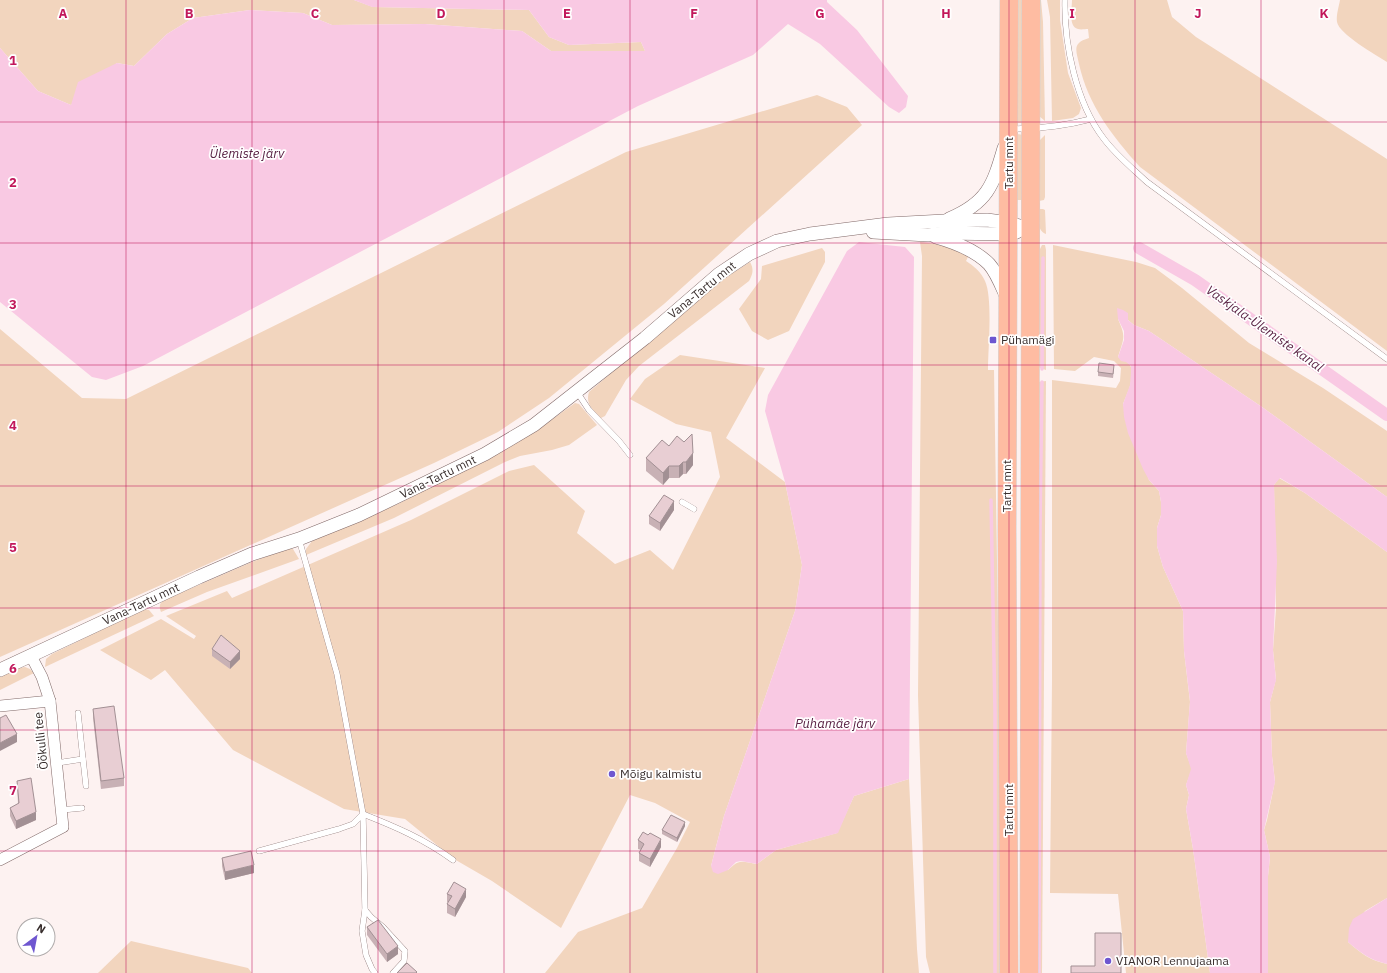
<svg xmlns="http://www.w3.org/2000/svg" width="1387" height="973" viewBox="0 0 1387 973" font-family="'IBM Plex Sans',sans-serif">
	<rect width="100%" height="100%" fill="#fdf2f1"/>
	<g fill="#f2d5be">
		<path d="M0,0H354L373,7L529,10L549,37L569,45L641,42L645,51H551L522,31L425,24L332,25L303,13L250,10L193,18L167,34L134,66L117,63L71,105L38,91L0,48Z"/>
		<path d="M1016,0H1023V123H1017Z"/>
		<path d="M1038,0H1041L1043,22L1045,121L1039,116Z"/>
		<path d="M1047,0H1060V20L1068,73L1081,108L1079,114L1073,118L1052,121L1050,17Z"/>
		<path d="M1072,0H1167L1172,17L1196,37L1387,159V351L1140,167C1113,137 1088,105 1079,64C1076,50 1072,43 1089,38L1088,29C1085,29 1081,30 1078,29C1068,27 1072,8 1072,0Z"/>
		<path d="M1340,0H1387V62C1376,55 1339,34 1337,22C1336,15 1339,6 1340,0Z"/>
		<path d="M817,95L847,107L862,125L664,304L549,398L498,432L434,463L0,657V329L82,398L126,399L626,152Z"/>
		<path d="M1017,134L1024,135L1023,200H1017Z"/>
		<path d="M1045,135V197L1044,200L1039,201V141Z"/>
		<path d="M1039,209H1043L1045,210L1046,234C1036,230 1039,218 1039,209Z"/>
		<path d="M920,242L937,244L969,255L966,261C974,266 981,272 985,281C993,298 988,349 988,370H994L1000,751L1001,973H930L926,957L918,695L922,256Z"/>
		<path d="M1042,245H1045L1046,250V370L1040,368L1038,366L1040,249Z"/>
		<path d="M1053,245L1136,262L1155,268L1182,288L1249,343L1323,388L1387,431V497L1262,407L1149,331L1134,325L1128,320L1118,319C1126,337 1124,338 1118,357C1123,359 1129,362 1131,367C1135,378 1127,394 1123,404L1149,480L1159,491L1161,502V515L1157,528V546L1163,567L1183,611L1184,651L1190,702L1186,753L1192,769L1186,785L1189,795L1186,809L1193,849L1210,973H1126L1118,894L1050,893L1052,680V380L1116,388L1120,381L1121,368L1114,361L1094,357L1075,371L1054,369Z"/>
		<path d="M822,248L825,252V262L789,331L768,340L752,331L739,309L761,279L762,266Z"/>
		<path d="M750,262C754,269 753,274 749,281L639,366L626,380L605,416L601,418C594,411 585,404 589,392L720,281Z"/>
		<path d="M680,355L765,368L726,438L785,482L802,565L795,611L724,816L711,866L728,870C739,859 741,861 757,864L776,850L837,833L854,796L909,779L917,949L919,973H545L578,932L642,908L677,848L690,822L655,803L630,795L561,928L492,881L454,859L405,819L344,809L233,750L165,670L151,680L100,650L161,619L194,639L196,636L166,616L227,591L232,598L411,520L509,471L534,465L585,511L577,533L615,564L650,550L673,570L720,477L711,432L676,424L630,399L645,379Z"/>
		<path d="M1046,381L1042,973H1037L1038,382Z"/>
		<path d="M575,403L579,404L597,425L569,445L552,450L520,456L505,462L394,518L306,555V549L312,541L400,503L508,448L543,426Z"/>
		<path d="M1279,478L1305,493L1387,552V898L1365,911L1348,942C1361,953 1369,960 1387,964V973H1268V876L1270,857L1264,830L1267,820L1275,781L1272,756L1270,702L1276,679L1273,650L1276,609L1274,485Z"/>
		<path d="M288,548L293,549L299,559L207,592L161,612C159,606 159,604 164,600L252,562Z"/>
		<path d="M144,609L149,610L154,616L45,667L46,659L52,654Z"/>
		<path d="M25,667L30,669L34,673L0,690V677L19,668Z"/>
		<path d="M131,941L248,968L252,973H98Z"/>
	</g>
	<g fill="#f9c9e3">
		<path d="M354,0H827V2L857,30L908,96L906,107L899,113L889,107L820,44L788,24L753,55L638,106L143,366L106,380L92,377L0,302V48L38,91L71,105L78,82L117,63L134,66L167,34L193,18L250,10L303,13L332,25L425,24L522,31L551,51H645L641,42L569,45L549,37L529,10L372,7Z"/>
		<path d="M859,242L905,247L914,257L909,779L854,796L838,833L776,850L757,864L741,861L736,862L728,870L718,874L713,872L711,866L724,816L795,611L802,565L785,482L765,411L768,395L847,251Z"/>
		<path d="M1117,308L1123,310L1128,313V320L1134,325L1149,331L1262,407L1387,497V552L1305,493L1280,478L1274,485L1277,561L1273,650L1276,680L1270,702L1272,756L1275,782L1264,830L1270,857L1268,876V973H1210L1193,849L1186,809L1189,795L1186,785L1191,769L1186,753L1190,701L1184,651L1183,611L1163,567L1157,546V528L1161,515V502L1159,491L1149,480L1143,469L1128,433L1124,417L1123,404L1130,385L1131,373V366L1126,362L1121,361L1118,357L1124,340V331L1118,319Z"/>
		<path d="M1387,898V964C1370,960 1361,953 1348,942L1349,928L1353,919Z"/>
	</g>
	<g fill="none" stroke-linecap="round" stroke-linejoin="round">
		<g stroke="#f9c9e3" stroke-width="3.5">
			<path d="M1042,369L1043,258"/>
			<path d="M991,500L995,712V973"/>
			<path d="M1039,973L1040,527L1042,382"/>
		</g>
		<path stroke="#f9c9e3" stroke-width="12" d="M1139,248L1195,280L1387,415"/>
		<defs>
			<g id="service">
				<path d="M1065,0C1064,44 1076,103 1104,139C1116,155 1132,168 1147,182L1387,359"/>
				<path d="M1010,129C1038,129 1065,126 1091,119"/>
				<path d="M577,392L589,410L619,441L630,455"/>
				<path d="M682,502L694,509"/>
				<path d="M83,759L86,786"/>
				<path d="M57,763L83,759L78,713"/>
				<path d="M61,810L82,808"/>
				<path d="M259,851L339,829L353,824L363,814L337,674L299,539"/>
				<path d="M365,910L371,917L383,927L405,951L404,961L393,973"/>
				<path d="M375,973L372,969L366,955L362,931L365,910L363,814C396,827 424,839 453,860"/>
			</g>
			<g id="minor">
				<path d="M0,706L50,701"/>
				<path d="M0,860L63,827L50,701L42,677L31,656"/>
			</g>
			<g id="tertiary">
				<path d="M949,219C987,203 993,186 1004,148"/>
				<path d="M873,232L928,235L945,233L1008,234L1017,232"/>
				<path d="M936,237C954,242 975,250 989,264C997,273 1002,287 1007,298"/>
				<path d="M0,670L199,577L252,554L299,539L359,515L485,454L534,425L645,338L719,274L749,254L777,241L810,234L888,224L944,221L987,220L1009,223L1030,229"/>
			</g>
			<g id="trunk">
				<path d="M1009,973L1007,530L1009,0"/>
				<path d="M1029,973L1031,0"/>
			</g>
		</defs>
		<use href="#service" stroke="#816968" stroke-width="6"/>
		<use href="#minor" stroke="#816968" stroke-width="12"/>
		<use href="#tertiary" stroke="#816968" stroke-width="14"/>
		<use href="#trunk" stroke="#d3d1d1" stroke-width="19"/>
		<use href="#service" stroke="#fff" stroke-width="5.5"/>
		<use href="#minor" stroke="#fff" stroke-width="11"/>
		<use href="#tertiary" stroke="#fff" stroke-width="13"/>
		<use href="#trunk" stroke="#febca2" stroke-width="18"/>
	</g>
	<g fill="#c8b1b5">
		<path d="M1114,369L1113,378L1098,376V372Z"/>
		<path d="M669,446L693,465L686,474H683L679,478H669L663,485L646,471V458Z"/>
		<path d="M674,510L660,531L649,524V516Z"/>
		<path d="M212,649L240,659L230,669L212,656Z"/>
		<path d="M93,709L124,778V786L101,789L93,718Z"/>
		<path d="M17,781L36,820L16,829L10,816V808L18,804Z"/>
		<path d="M685,826L677,842L662,834V830Z"/>
		<path d="M638,840L661,847L650,867L639,861V853L641,850L638,849Z"/>
		<path d="M222,858L254,873L225,880L222,866Z"/>
		<path d="M447,894L466,897L455,917L447,913V904L448,902H447Z"/>
		<path d="M367,927L398,954L387,962L367,935Z"/>
	</g>
	<g fill="#a29094">
		<path d="M693,453V465L686,474V462Z"/>
		<path d="M683,462V474L679,478V466Z"/>
		<path d="M669,466V478L663,485V473Z"/>
		<path d="M674,501V510L660,531V523Z"/>
		<path d="M240,651V659L230,669V662Z"/>
		<path d="M17,734V742L0,751V743Z"/>
		<path d="M36,812V820L16,829V821Z"/>
		<path d="M685,822V826L677,842V838Z"/>
		<path d="M661,839V847L650,867V859Z"/>
		<path d="M254,865V873L225,880V872Z"/>
		<path d="M466,889V897L455,917V909Z"/>
		<path d="M398,946V954L387,962V954Z"/>
	</g>
	<g fill="#e8ced3" stroke="#a29094">
		<path d="M1099,363L1114,365L1113,374L1098,372Z"/>
		<path d="M692,434L693,453L686,462H683L679,466H669L663,473L646,458L662,440L669,446L677,436L684,442Z"/>
		<path d="M664,495L674,501L660,523L649,516Z"/>
		<path d="M221,635L240,651L230,662L212,649Z"/>
		<path d="M114,706L124,778L101,781L93,709Z"/>
		<path d="M6,715L17,734L0,743V718Z"/>
		<path d="M31,778L36,812L16,821L10,808L19,803L17,781Z"/>
		<path d="M671,815L685,822L677,838L662,830Z"/>
		<path d="M643,832L648,835L650,833L661,839L650,859L639,853L644,844L638,840Z"/>
		<path d="M251,851L254,865L225,872L222,858Z"/>
		<path d="M454,882L466,889L455,909L447,904L452,896L447,894Z"/>
		<path d="M378,920L398,946L387,954L367,927Z"/>
		<path d="M1095,933H1121V973H1071V966H1095Z"/>
		<path d="M407,963L417,972L416,973H397Z"/>
	</g>
	<path fill="none" stroke="#c2185b" stroke-width="1" stroke-opacity="0.55" d="M126,0V973M252,0V973M378,0V973M504,0V973M630,0V973M757,0V973M883,0V973M1009,0V973M1135,0V973M1261,0V973M0,122H1387M0,243H1387M0,365H1387M0,486H1387M0,608H1387M0,730H1387M0,851H1387"/>
	<g fill="#6e56d0" stroke="#fff" stroke-width="1.5">
		<rect x="989" y="336" width="8" height="8" rx="2"/>
		<circle cx="612" cy="774" r="4"/>
		<circle cx="1108" cy="961" r="4"/>
	</g>
	<g text-anchor="middle" stroke-width="3.5" stroke-linejoin="round" paint-order="stroke">
		<g font-size="12" fill="#382e2d" stroke="#fff">
			<text transform="translate(1009 163) rotate(-90)" y="4">Tartu mnt</text>
			<text transform="translate(702 290) rotate(-39)" y="4">Vana-Tartu mnt</text>
			<text transform="translate(438 477) rotate(-26)" y="4">Vana-Tartu mnt</text>
			<text transform="translate(1007 486) rotate(-90)" y="4">Tartu mnt</text>
			<text transform="translate(141 604) rotate(-25)" y="4">Vana-Tartu mnt</text>
			<text transform="translate(41 741) rotate(-96)" y="4">Öökulli tee</text>
			<text transform="translate(1009 810) rotate(-90)" y="4">Tartu mnt</text>
		</g>
		<g font-size="12" fill="#382e2d" stroke="#fff" text-anchor="start">
			<text x="1001" y="344">Pühamägi</text>
			<text x="620" y="778">Mõigu kalmistu</text>
			<text x="1116" y="965">VIANOR Lennujaama</text>
		</g>
		<g font-size="13" font-style="italic" fill="#5a2345" stroke="#fff">
			<text x="247" y="158">Ülemiste järv</text>
			<text transform="translate(1265 328) rotate(35)" y="5">Vaskjala-Ülemiste kanal</text>
			<text x="835" y="728">Pühamäe järv</text>
		</g>
	</g>
	<g font-size="13" text-anchor="middle" font-weight="bold" fill="#c2185b" stroke="#fff" stroke-width="3.5" stroke-linejoin="round" paint-order="stroke">
		<text x="63" y="18">A</text>
		<text x="189" y="18">B</text>
		<text x="315" y="18">C</text>
		<text x="441" y="18">D</text>
		<text x="567" y="18">E</text>
		<text x="694" y="18">F</text>
		<text x="820" y="18">G</text>
		<text x="946" y="18">H</text>
		<text x="1072" y="18">I</text>
		<text x="1198" y="18">J</text>
		<text x="1324" y="18">K</text>
		<text x="13" y="65">1</text>
		<text x="13" y="187">2</text>
		<text x="13" y="309">3</text>
		<text x="13" y="430">4</text>
		<text x="13" y="552">5</text>
		<text x="13" y="673">6</text>
		<text x="13" y="795">7</text>
	</g>
	<g transform="translate(36 937) rotate(32)"><circle r="19" fill="#ffffff" stroke="#afabab"/>
	<path d="M0-3L7 15L0 10L-7 15Z" fill="#6e56d0"/>
	<text y="-6" font-size="11" font-weight="bold" text-anchor="middle" fill="#382e2d">N</text>
	</g>
</svg>
